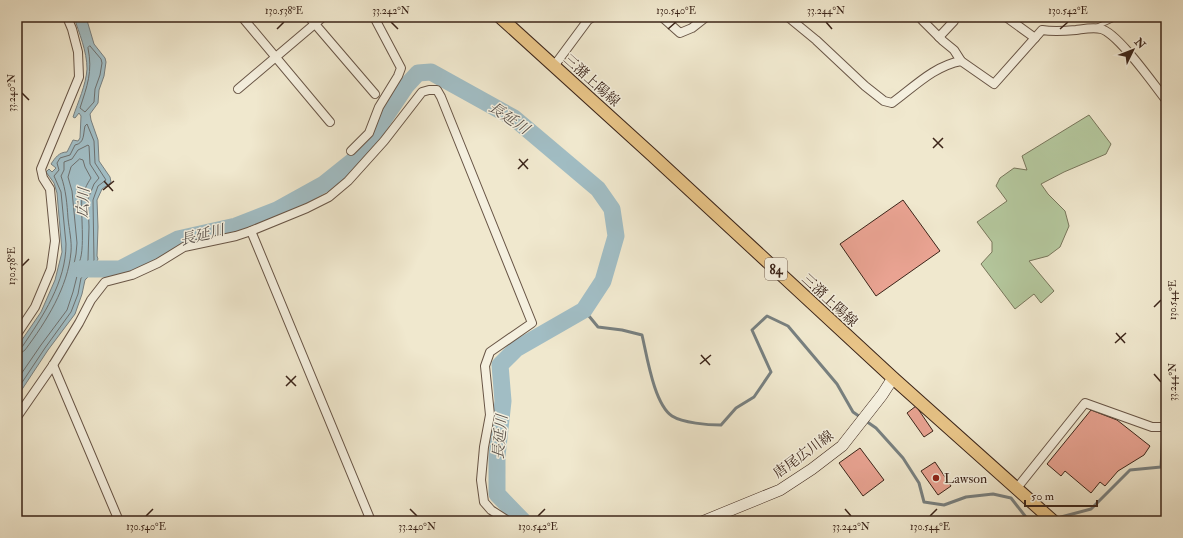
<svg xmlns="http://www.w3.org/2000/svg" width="1183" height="538" viewBox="0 0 1183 538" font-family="'IM FELL Double Pica','Noto Serif JP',serif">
	<rect width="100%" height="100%" fill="#f0e8ce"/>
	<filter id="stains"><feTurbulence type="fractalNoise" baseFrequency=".005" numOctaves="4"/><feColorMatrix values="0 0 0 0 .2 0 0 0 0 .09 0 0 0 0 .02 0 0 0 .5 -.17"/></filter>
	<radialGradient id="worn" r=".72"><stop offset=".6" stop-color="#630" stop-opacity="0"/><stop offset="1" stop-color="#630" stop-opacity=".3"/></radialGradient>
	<path fill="#b4c79d" stroke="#78765b" d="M1089,115L1111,144L1106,154L1064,172L1041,184L1048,194L1065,211L1069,226L1060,247L1048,256L1029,261L1054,291L1041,303L1034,294L1015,309L981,264L992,252V242L977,222L1007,201L996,186L1000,178L1014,168L1027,170L1022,156Z"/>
	<path fill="#a1bdc4" stroke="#788080" d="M74,17H86L94,44L105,58L106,62L104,76L99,90L98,103L90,114L91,120L98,140L99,161L110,177L111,182L109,184L102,189L97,200L98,227L97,256L98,259L89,276L85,280L82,294L75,314L48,350L17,397V347L41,312L55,280L62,252L57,193L54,183L46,172L49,169L52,172L56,168L51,164C55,158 59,152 67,152L73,140L78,141L80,138L81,116L79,113L75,118L73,117C78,102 86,85 87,69C87,51 79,33 74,17Z"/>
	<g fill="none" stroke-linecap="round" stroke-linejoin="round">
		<g stroke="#6e706e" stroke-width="1">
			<path d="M90,46L101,59L102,63L100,75L95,89L94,102L85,112L80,108C87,86 93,72 88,48Z"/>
			<path d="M80,159L83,160L85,167L91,178C87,184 83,192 82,198C80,212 87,260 76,266L74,264L76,254L77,243L72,191L68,177L71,167Z"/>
			<path d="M17,348L22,347C43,316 66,282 66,244L61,192L54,176L59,170L57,163L60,158L70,155L75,145C85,143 83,134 85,126L87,124L94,141L95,163L106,180L98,186L93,200L94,260L87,273L81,278L78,294L71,312L45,348L17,390"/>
			<path d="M17,353H21L25,350C46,322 68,287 71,252C72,241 69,229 68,218C67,204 66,190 61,176L64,170V162L72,159L78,150L88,145L89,146L90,164L99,178L94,184L88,199L89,227L88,260L83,269L77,276L73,292L67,310L41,345L17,380"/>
		</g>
		<g stroke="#788080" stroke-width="3">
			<path d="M584,310L598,327L622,330L642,335C647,356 654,404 672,416C683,423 708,425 721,425L736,408L754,397L771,372L752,330L767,316L788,326L837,384L853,412L876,428L903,458L919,483L924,502L944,505L966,497L993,494L1011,498L1029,521"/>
			<path d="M1057,521L1061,517L1091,509L1130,470L1161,467L1164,415H1166"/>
		</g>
		<path stroke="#a1bdc4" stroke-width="17" d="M79,269H120L178,239L236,226L277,210L324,184L359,156L406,86L418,73L431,72L514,118L598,189L612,209L616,236L603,281L584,310L516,349L500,365L503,401L497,456V494L523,521"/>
	</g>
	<g fill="#e9a392" stroke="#3b2419">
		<path d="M903,200L940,251L876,296L840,244Z"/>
		<path d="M916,406L933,431L924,437L907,413Z"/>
		<path d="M1091,410L1117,420L1150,446L1144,455L1118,471L1105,486L1100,482L1091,493L1065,471L1061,476L1047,464Z"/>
		<path d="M860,448L884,480L863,496L839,463Z"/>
		<path d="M935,462L951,486L938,495L921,471Z"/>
	</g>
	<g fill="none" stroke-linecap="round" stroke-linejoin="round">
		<defs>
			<path id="lane" d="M1096,27L1118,17"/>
			<g id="street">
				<path d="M242,17L330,122"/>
				<path d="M309,17L375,94"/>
				<path d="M662,17L680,33L692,28L706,17"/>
				<path d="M788,17L816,40L865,86L884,101L892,103C914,87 934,66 961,61L994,84L1042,30C1054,32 1065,31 1076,30C1084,29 1093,27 1101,29C1118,33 1154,85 1166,100"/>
				<path d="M1006,17L1035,38"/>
				<path d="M922,20L943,41L954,50L961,61"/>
				<path d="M939,37L954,21"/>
				<path d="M554,66L588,20L593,17"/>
				<path d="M238,89L323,17"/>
				<path d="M351,151L369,133L379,107L398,76L401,68L374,17"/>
				<path d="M251,231L371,521"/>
				<path d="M17,334L35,307L51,269L55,241L50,189L43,178L41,169L79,77L78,52L72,29L67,17"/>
				<path d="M53,365L119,521"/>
				<path d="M17,417L53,365L79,323L91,300L105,282L132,275L158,263L184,247L236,236L251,231L307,208L329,197L348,181L384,141L422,92L429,90H437L441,97L532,323L490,352L485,366L490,415L484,447L481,480L484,502L491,510L508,521"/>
				<path d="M1017,488L1085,403L1152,427H1166"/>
			</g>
			<path id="secondary" d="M704,521L780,490L812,469L842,446L882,395L893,378"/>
			<path id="primary" d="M500,17L652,155L893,378L1053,521"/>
		</defs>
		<use href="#lane" stroke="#685546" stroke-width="5.5"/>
		<use href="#street" stroke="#685546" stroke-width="10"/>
		<use href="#secondary" stroke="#3b2419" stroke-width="12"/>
		<use href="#primary" stroke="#3b2419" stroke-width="14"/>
		<use href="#lane" stroke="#f5f0df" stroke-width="4"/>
		<use href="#street" stroke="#f5f0df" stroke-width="8"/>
		<use href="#secondary" stroke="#f5f0df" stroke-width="11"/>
		<use href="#primary" stroke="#e8c487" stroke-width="12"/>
	</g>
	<path fill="none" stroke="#3b2419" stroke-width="1.5" d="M391,22L398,29M826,22L832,29M277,29L284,22M668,29L676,22M1060,29L1068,22M22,93L29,100M933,138L943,148M933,148L943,138M519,159L528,169M518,169L528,159M104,181L113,191M103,190L114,181M22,266L29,259M1154,307L1161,300M1116,333L1125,343M1115,343L1126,333M701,355L710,365M700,364L711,355M1154,374L1161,382M286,376L296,386M286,386L296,376M410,509L417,516M845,509L851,516M146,516L153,509M538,516L545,509M930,516L937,509"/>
	<circle fill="#8f2418" stroke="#f5f0df" stroke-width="1.5" cx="936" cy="478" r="4"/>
	<g text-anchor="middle" stroke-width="3" stroke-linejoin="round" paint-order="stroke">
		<rect fill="#f5f0df" stroke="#736154" stroke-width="1" x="765" y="258" width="22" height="22" rx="3"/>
		<g font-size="13" font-weight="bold" fill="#3b2419">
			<text x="776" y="274">84</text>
		</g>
		<g font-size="14" fill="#3b2419" stroke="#f5f0df">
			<text transform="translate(592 80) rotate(42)" y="5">三潴上陽線</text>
			<text transform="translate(830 300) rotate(43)" y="5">三潴上陽線</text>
			<text transform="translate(803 454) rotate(-36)" y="5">唐尾広川線</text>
		</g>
		<g font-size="14" fill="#3b2419" stroke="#f5f0df" text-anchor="start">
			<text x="944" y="483">Lawson</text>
		</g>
		<g font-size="15" font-style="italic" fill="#5a524c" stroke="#f5f0df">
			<text transform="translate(509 118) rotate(34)" y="5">長延川</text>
			<text transform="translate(83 203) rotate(-86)" y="5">広川</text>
			<text transform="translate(202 235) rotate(-14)" y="5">長延川</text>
			<text transform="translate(500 437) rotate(-85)" y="5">長延川</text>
		</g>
	</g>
	<rect width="1183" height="538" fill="none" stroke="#f0e8ce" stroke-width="44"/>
	<g transform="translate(1133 50) rotate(47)" stroke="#f5f0df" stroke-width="3" paint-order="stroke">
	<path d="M0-3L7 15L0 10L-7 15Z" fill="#3b2419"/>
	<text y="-6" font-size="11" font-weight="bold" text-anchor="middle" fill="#3b2419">N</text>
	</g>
	<path d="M1025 500v6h72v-6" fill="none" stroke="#3b2419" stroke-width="2"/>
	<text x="1031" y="500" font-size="12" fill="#3b2419" stroke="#f5f0df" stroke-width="3" paint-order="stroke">50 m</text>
	<rect x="22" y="22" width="1139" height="494" fill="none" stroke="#3b2419" stroke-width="1.5"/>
	<g font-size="10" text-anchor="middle" fill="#3b2419">
		<text x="284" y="14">130.538°E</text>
		<text x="391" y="14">33.242°N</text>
		<text x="676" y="14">130.540°E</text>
		<text x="826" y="14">33.244°N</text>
		<text x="1068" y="14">130.542°E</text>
		<text transform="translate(11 93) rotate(-90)" y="4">33.240°N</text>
		<text transform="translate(11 266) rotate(-90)" y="4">130.538°E</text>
		<text transform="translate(1172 300) rotate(-90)" y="4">130.544°E</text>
		<text transform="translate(1172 382) rotate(-90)" y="4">33.244°N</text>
		<text x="146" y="530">130.540°E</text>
		<text x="417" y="530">33.240°N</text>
		<text x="538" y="530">130.542°E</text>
		<text x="851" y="530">33.242°N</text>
		<text x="930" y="530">130.544°E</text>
	</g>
	<rect width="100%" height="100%" filter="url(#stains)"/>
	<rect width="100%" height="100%" fill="url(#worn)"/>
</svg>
